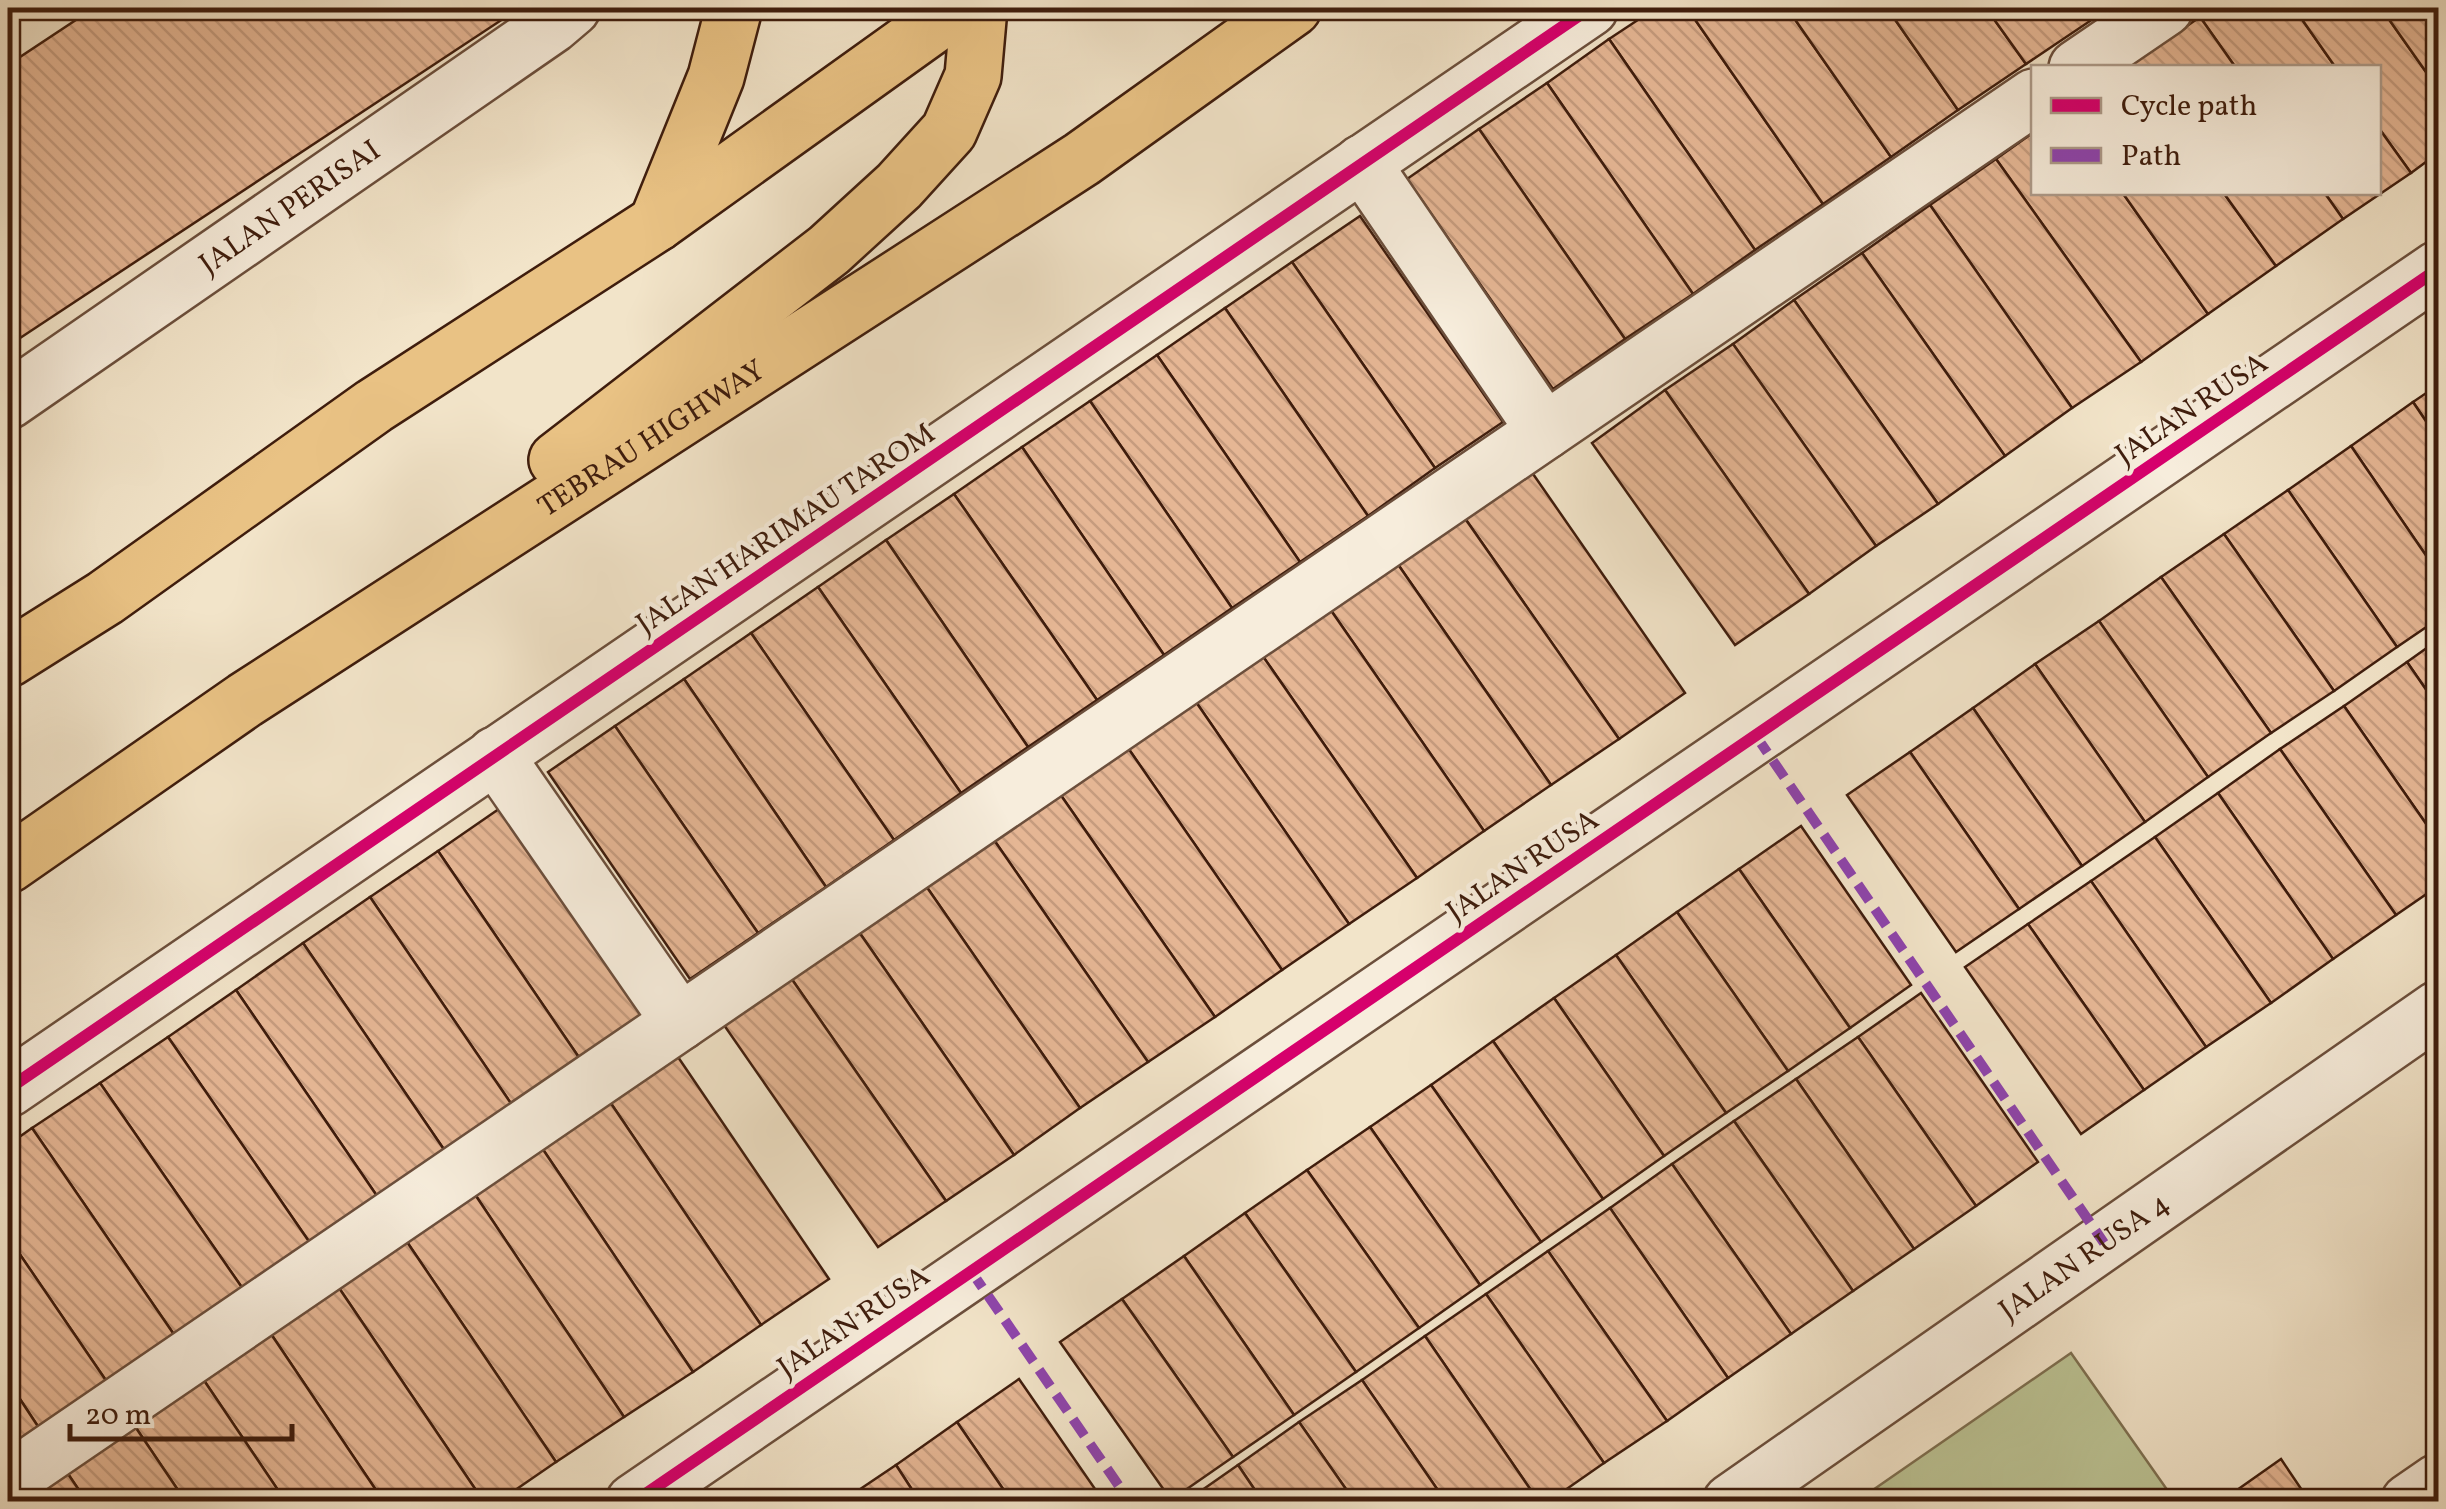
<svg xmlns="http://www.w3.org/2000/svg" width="2446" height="1509" viewBox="0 0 2446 1509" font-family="Vollkorn,serif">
	<defs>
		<pattern id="building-back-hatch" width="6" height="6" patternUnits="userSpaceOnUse" patternTransform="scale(2.5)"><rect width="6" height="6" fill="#e5b694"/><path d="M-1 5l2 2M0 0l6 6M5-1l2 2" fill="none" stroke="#c69c7e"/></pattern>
	</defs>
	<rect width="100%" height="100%" fill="#f2e4c9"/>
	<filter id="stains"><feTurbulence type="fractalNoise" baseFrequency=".002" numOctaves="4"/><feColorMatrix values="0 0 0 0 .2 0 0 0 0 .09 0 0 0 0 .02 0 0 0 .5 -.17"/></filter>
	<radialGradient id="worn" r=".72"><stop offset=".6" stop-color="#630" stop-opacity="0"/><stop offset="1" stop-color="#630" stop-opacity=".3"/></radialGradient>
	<path fill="#bcc495" stroke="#7e7051" stroke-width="2.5" d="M2071,1353L2175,1501H1857Z"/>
	<g fill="url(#building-back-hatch)" stroke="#3f1d0d" stroke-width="2.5">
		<path d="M94,8H510L509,15L8,346V65Z"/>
		<path d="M1656,8H1687L1823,204L1755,250L1609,39Z"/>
		<path d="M1687,8H1787L1891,157L1823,204Z"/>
		<path d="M1787,8H1887L1958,110L1891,157Z"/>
		<path d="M1887,8H1986L2026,64L1958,110Z"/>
		<path d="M1986,8H2085L2093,19L2026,64Z"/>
		<path d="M2212,8H2294L2336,68H2236L2200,17Z"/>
		<path d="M2294,8H2381L2438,89V153L2411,173L2378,127V68H2336Z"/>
		<path d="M2381,8H2438V89Z"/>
		<path d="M2200,17L2236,68H2135L2132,64Z"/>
		<path d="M1609,39L1755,250L1693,294L1547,83Z"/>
		<path d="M1547,83L1693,294L1625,339L1479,129Z"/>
		<path d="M2378,127L2411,173L2343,219L2324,192H2378Z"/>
		<path d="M1479,129L1625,339L1553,389L1407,179Z"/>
		<path d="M2034,132V192H2122L2208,314L2141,362L1996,159Z"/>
		<path d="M1996,159L2141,362L2072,408L1930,205Z"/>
		<path d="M2122,192H2223L2276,266L2208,314Z"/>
		<path d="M2223,192H2324L2343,219L2276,266Z"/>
		<path d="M1930,205L2072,408L2005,456L1862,253Z"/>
		<path d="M1360,216L1503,422L1435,468L1292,262Z"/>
		<path d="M1862,253L2005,456L1938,504L1794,300Z"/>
		<path d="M1292,262L1435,468L1368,516L1225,308Z"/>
		<path d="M1794,300L1938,504L1876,546L1733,344Z"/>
		<path d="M1225,308L1368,516L1300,562L1157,355Z"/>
		<path d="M1733,344L1876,546L1809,594L1665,390Z"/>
		<path d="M1157,355L1300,562L1232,608L1090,401Z"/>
		<path d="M2438,385V439L2413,402Z"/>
		<path d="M1665,390L1809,594L1735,645L1592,443Z"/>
		<path d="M1090,401L1232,608L1164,655L1022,447Z"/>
		<path d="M2413,402L2438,439V573L2351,446Z"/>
		<path d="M2351,446L2438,573V619L2397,647L2288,490Z"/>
		<path d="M1022,447L1164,655L1097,700L954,494Z"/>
		<path d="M1531,471L1685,693L1619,739L1464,517Z"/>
		<path d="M2288,490L2397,647L2334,691L2224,534Z"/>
		<path d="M954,494L1097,700L1028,747L886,540Z"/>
		<path d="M1464,517L1619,739L1551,785L1397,563Z"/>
		<path d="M2224,534L2334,691L2271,733L2161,577Z"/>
		<path d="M886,540L1028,747L961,793L818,587Z"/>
		<path d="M1397,563L1551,785L1484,831L1330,609Z"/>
		<path d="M2161,577L2271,733L2208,777L2099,621Z"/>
		<path d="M818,587L961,793L894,840L751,633Z"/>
		<path d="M1330,609L1484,831L1417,878L1262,655Z"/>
		<path d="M2099,621L2208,777L2145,822L2035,664Z"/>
		<path d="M751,633L894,840L826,887L684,679Z"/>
		<path d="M2438,640V707L2407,662Z"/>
		<path d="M1262,655L1417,878L1349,924L1196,702Z"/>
		<path d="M2407,662L2438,707V841L2344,706Z"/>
		<path d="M2035,664L2145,822L2082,866L1973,708Z"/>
		<path d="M684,679L826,887L758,933L615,726Z"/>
		<path d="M1196,702L1349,924L1282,970L1128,748Z"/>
		<path d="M2344,706L2438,841V886L2396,915L2280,749Z"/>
		<path d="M1973,708L2082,866L2019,909L1910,752Z"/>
		<path d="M615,726L758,933L690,979L548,772Z"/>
		<path d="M1128,748L1282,970L1215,1017L1060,794Z"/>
		<path d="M2280,749L2396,915L2333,959L2218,793Z"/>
		<path d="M1910,752L2019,909L1956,952L1847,795Z"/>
		<path d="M2218,793L2333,959L2271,1003L2155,837Z"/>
		<path d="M1060,794L1215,1017L1148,1062L994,840Z"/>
		<path d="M509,802L652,1009L580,1059L438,851Z"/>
		<path d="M1801,826L1911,985L1850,1028L1739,869Z"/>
		<path d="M2155,837L2271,1003L2206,1047L2091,881Z"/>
		<path d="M994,840L1148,1062L1080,1108L926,886Z"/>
		<path d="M438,851L580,1059L512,1105L370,897Z"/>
		<path d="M1739,869L1850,1028L1788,1071L1677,912Z"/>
		<path d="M2091,881L2206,1047L2144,1090L2028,924Z"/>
		<path d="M926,886L1080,1108L1014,1155L859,932Z"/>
		<path d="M370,897L512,1105L445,1151L303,943Z"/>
		<path d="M1677,912L1788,1071L1726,1113L1616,955Z"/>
		<path d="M2028,924L2144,1090L2081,1134L1965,967Z"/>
		<path d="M859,932L1014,1155L946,1201L791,978Z"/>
		<path d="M303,943L445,1151L377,1196L236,990Z"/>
		<path d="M1616,955L1726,1113L1664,1156L1554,998Z"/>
		<path d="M791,978L946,1201L878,1247L724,1025Z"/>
		<path d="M236,990L377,1196L310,1243L168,1037Z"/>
		<path d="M1921,993L2038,1162L1976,1206L1858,1037Z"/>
		<path d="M1554,998L1664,1156L1603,1199L1493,1041Z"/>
		<path d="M168,1037L310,1243L243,1289L100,1083Z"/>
		<path d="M1858,1037L1976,1206L1914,1249L1796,1079Z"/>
		<path d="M1493,1041L1603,1199L1541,1242L1431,1085Z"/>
		<path d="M678,1057L829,1279L761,1325L610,1102Z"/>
		<path d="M1796,1079L1914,1249L1853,1291L1734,1121Z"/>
		<path d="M100,1083L243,1289L175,1336L32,1128Z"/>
		<path d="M1431,1085L1541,1242L1480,1285L1370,1127Z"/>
		<path d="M610,1102L761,1325L693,1372L542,1148Z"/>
		<path d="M1734,1121L1853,1291L1791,1334L1672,1164Z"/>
		<path d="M1370,1127L1480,1285L1419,1328L1307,1170Z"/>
		<path d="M32,1128L175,1336L107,1382L8,1237V1145Z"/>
		<path d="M542,1148L693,1372L624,1417L474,1193Z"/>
		<path d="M1672,1164L1791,1334L1728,1378L1610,1208Z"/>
		<path d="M1307,1170L1419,1328L1356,1372L1245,1213Z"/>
		<path d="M474,1193L624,1417L556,1462L405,1239Z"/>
		<path d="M1610,1208L1728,1378L1667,1421L1548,1251Z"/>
		<path d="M1245,1213L1356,1372L1294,1415L1184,1256Z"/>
		<path d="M8,1237L107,1382L39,1428L8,1381Z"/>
		<path d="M405,1239L556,1462L498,1502H484L337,1285Z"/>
		<path d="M1548,1251L1667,1421L1604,1463L1486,1294Z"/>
		<path d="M1184,1256L1294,1415L1233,1457L1122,1299Z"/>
		<path d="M337,1285L484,1502H384L269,1331Z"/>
		<path d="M1486,1294L1604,1463L1548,1502H1539L1425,1336Z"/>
		<path d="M1122,1299L1233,1457L1171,1500L1060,1342Z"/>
		<path d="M269,1331L384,1502H286L201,1376Z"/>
		<path d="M1425,1336L1539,1502H1446L1362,1380Z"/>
		<path d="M201,1376L286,1502H186L132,1422Z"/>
		<path d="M1019,1379L1104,1502H1012L957,1422Z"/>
		<path d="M1362,1380L1446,1502H1355L1299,1422Z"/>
		<path d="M8,1381L39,1428L8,1449Z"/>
		<path d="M132,1422L186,1502H87L64,1468Z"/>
		<path d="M957,1422L1012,1502H920L896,1465Z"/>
		<path d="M1299,1422L1355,1502H1263L1238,1465Z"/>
		<path d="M2281,1459L2310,1502H2220Z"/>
		<path d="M896,1465L920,1502H841Z"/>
		<path d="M1238,1465L1263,1502H1185Z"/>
		<path d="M64,1468L87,1502H13Z"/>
	</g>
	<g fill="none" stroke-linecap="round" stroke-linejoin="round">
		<defs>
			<g id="minor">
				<path d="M2077,68L2165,8"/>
				<path d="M1362,163L1545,431"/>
				<path id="s1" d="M8,401L552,25L572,8"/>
				<path d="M495,755L680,1022"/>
				<path d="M8,1089L1590,8"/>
				<path d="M8,1481L2034,97"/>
				<path d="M634,1502L2438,269"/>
				<path id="s2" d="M1731,1502L2438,1009"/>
				<path d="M2409,1502L2438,1482"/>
			</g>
			<g id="highway">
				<path d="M657,223L716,77L734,8"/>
				<path d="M557,460L829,250L899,186L949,131L973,76L979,8"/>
				<path d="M8,659L105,598L374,406L657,223L957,8"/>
				<path id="s3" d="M8,865L245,700L1082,159L1293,8"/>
			</g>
		</defs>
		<use href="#minor" stroke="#6c4f3c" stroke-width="60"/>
		<use href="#highway" stroke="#3f1d0d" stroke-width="60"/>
		<use href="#minor" stroke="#f7eddc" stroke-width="55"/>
		<use href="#highway" stroke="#e9c284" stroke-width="55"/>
		<g stroke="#8e44ad" stroke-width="10" stroke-dasharray="20 10" stroke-linecap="butt">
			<path d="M1756,736L2104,1243"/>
			<path d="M971,1271L1130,1502"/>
		</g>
		<defs>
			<g id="cycleway">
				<path d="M8,1089L1590,8"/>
				<path d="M634,1502L2438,269"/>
			</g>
		</defs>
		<use href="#cycleway" stroke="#f7eddc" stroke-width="19"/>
		<use href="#cycleway" stroke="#d6006c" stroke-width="12"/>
	</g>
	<g text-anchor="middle" stroke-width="9" stroke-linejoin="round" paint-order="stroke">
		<g font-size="30" fill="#3f1d0d" stroke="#f7eddc">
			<text dy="10" stroke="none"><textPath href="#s1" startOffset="342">JALAN PERISAI</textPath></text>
			<text transform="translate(2191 408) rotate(-34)" y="10">JALAN RUSA</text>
			<text dy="10" stroke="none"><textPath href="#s3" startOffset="772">TEBRAU HIGHWAY</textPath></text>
			<text transform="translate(785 528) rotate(-34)" y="10">JALAN HARIMAU TAROM</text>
			<text transform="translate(1522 865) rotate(-34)" y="10">JALAN RUSA</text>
			<text dy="10" stroke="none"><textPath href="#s2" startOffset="430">JALAN RUSA 4</textPath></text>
			<text transform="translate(853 1321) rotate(-34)" y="10">JALAN RUSA</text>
		</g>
	</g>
	<rect width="2446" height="1509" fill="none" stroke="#f2e4c9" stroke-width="40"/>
	<rect x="10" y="10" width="2426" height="1489" fill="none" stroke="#3f1d0d" stroke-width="5"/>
	<rect x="20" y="20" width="2406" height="1469" fill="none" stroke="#3f1d0d" stroke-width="2.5"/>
	<rect x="2031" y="65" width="350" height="130" fill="#f7eddc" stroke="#ad9a89" stroke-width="2.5"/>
	<rect x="2051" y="98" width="50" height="15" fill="#d6006c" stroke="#ad9a89" stroke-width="2.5"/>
	<text x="2121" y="115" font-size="30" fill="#3f1d0d">Cycle path</text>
	<rect x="2051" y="148" width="50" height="15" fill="#8e44ad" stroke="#ad9a89" stroke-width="2.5"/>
	<text x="2121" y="165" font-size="30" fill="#3f1d0d">Path</text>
	<path d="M70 1424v15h222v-15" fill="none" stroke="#3f1d0d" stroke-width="5"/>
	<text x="85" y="1424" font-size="30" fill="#3f1d0d" stroke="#f7eddc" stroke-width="8" paint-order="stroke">20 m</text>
	<rect width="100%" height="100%" filter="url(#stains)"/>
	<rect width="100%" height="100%" fill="url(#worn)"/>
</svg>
